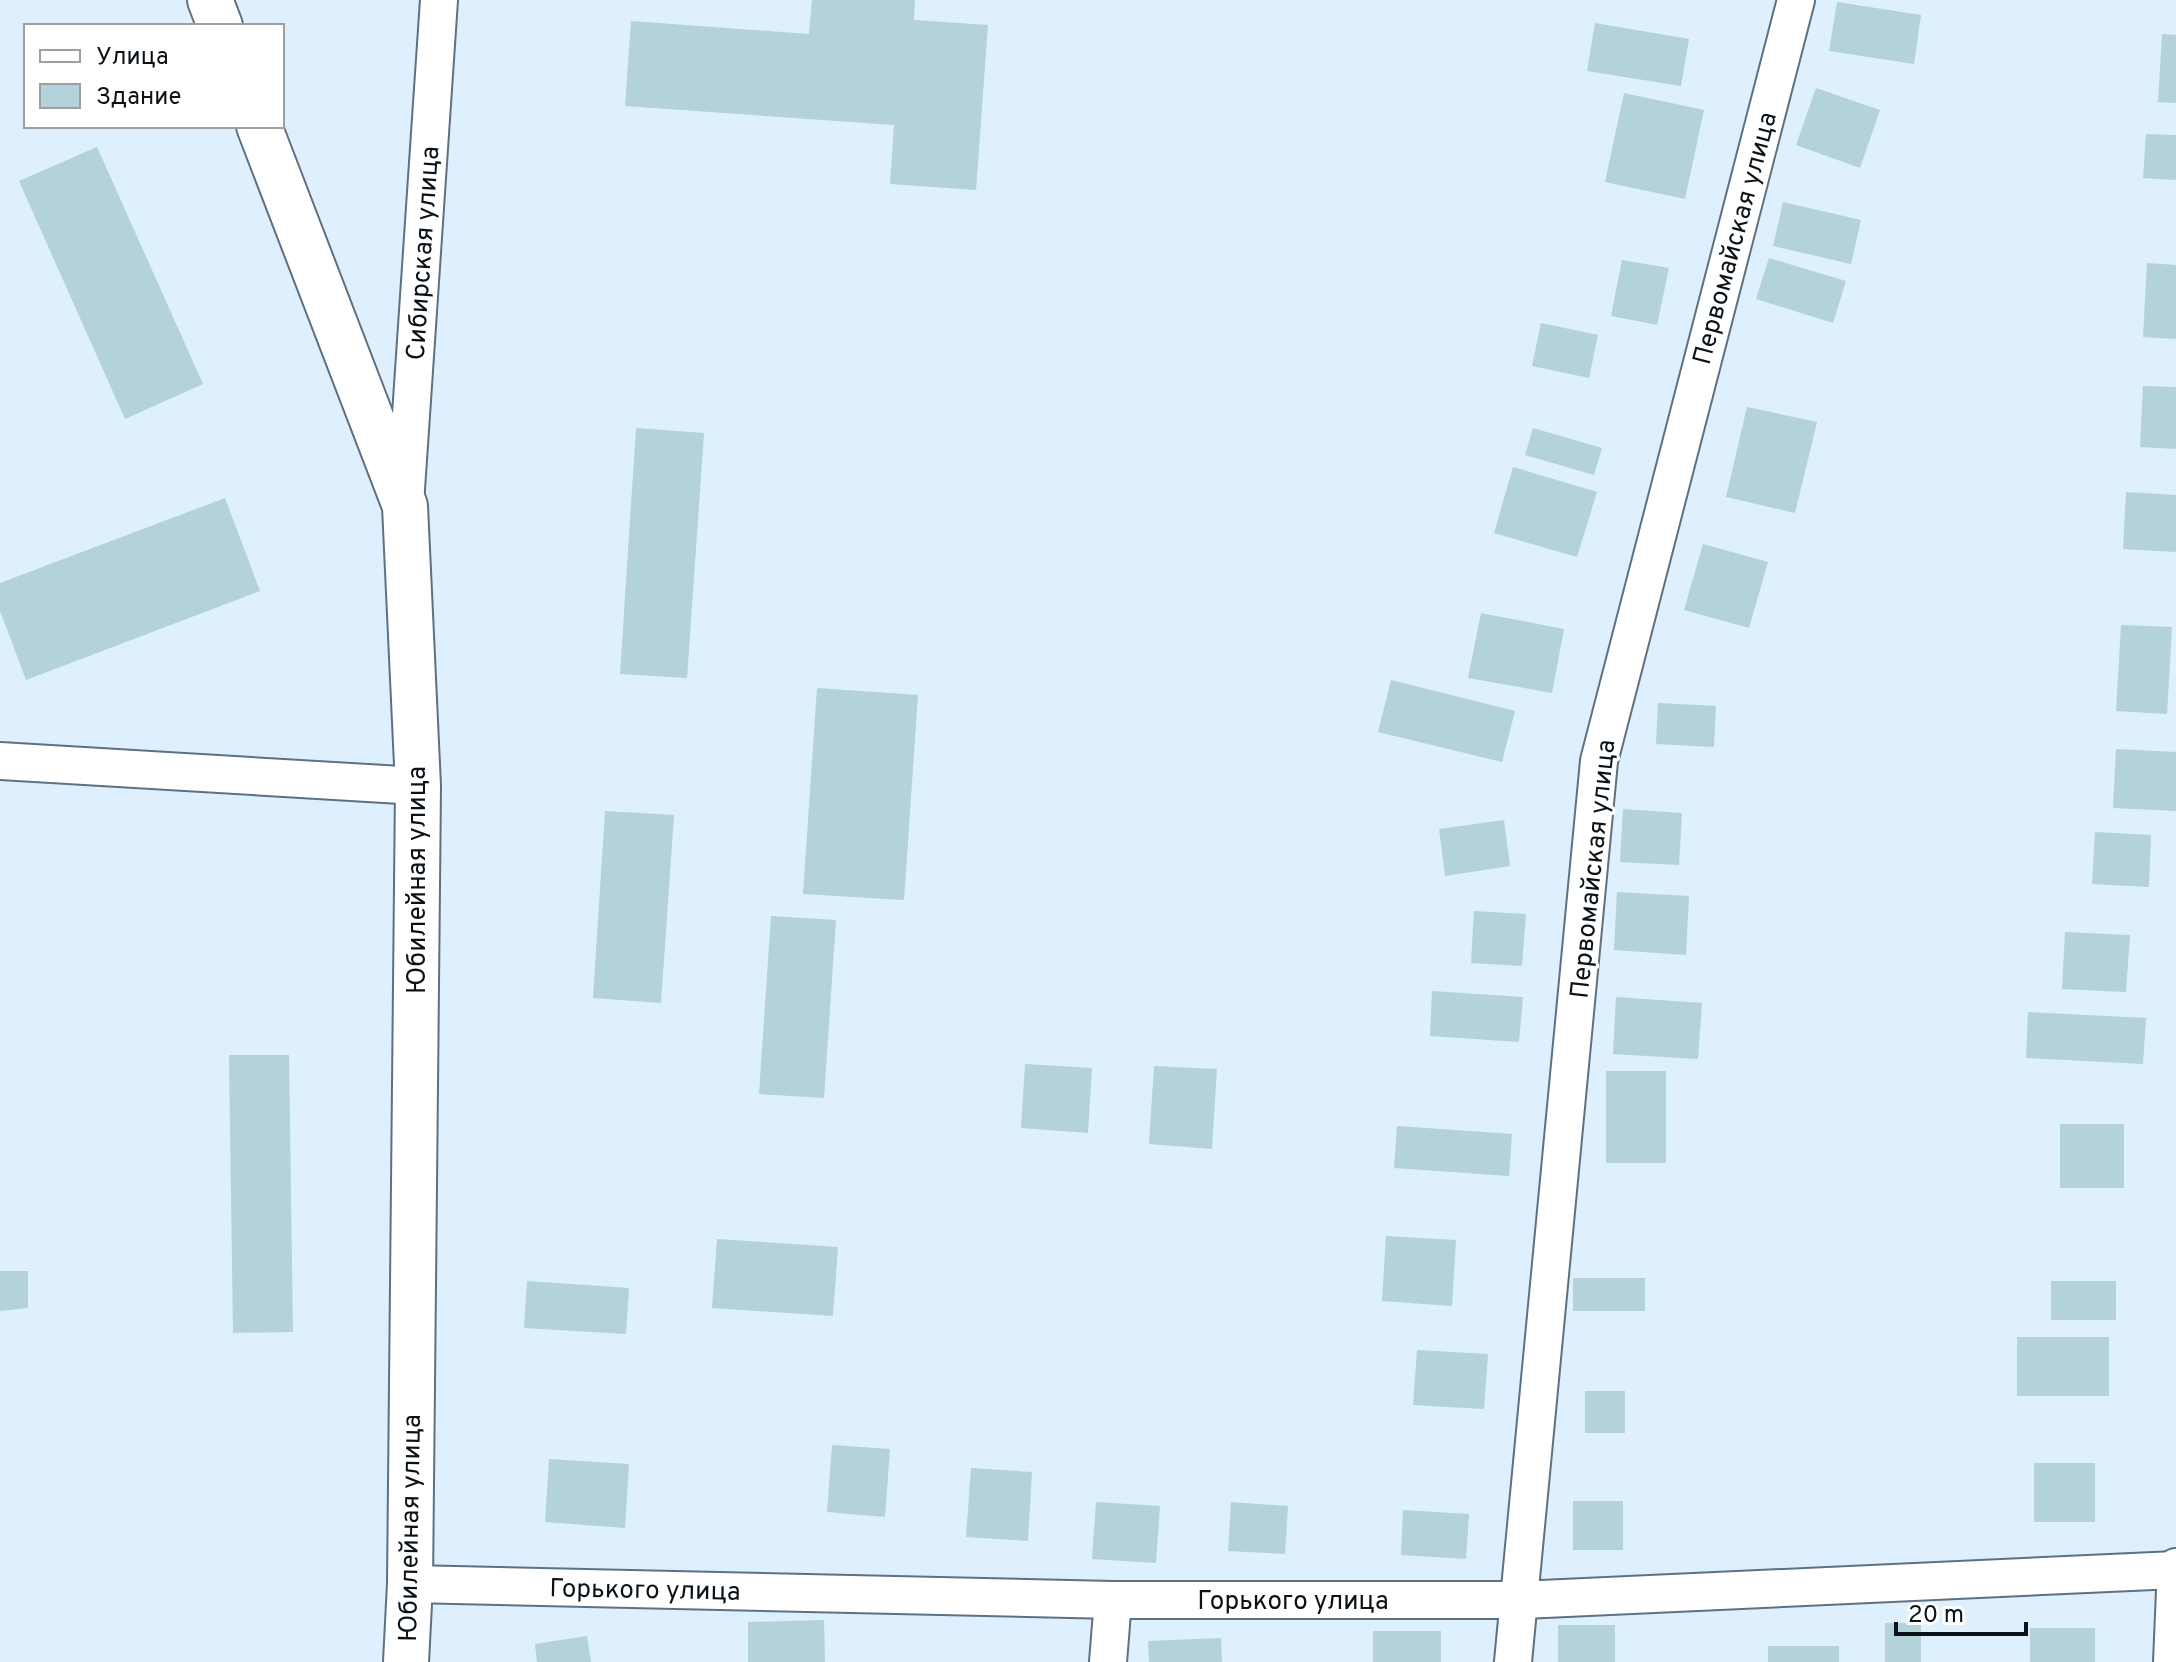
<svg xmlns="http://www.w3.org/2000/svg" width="2176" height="1662" viewBox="0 0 2176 1662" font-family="Overpass,sans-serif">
	<rect width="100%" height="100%" fill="#deeffe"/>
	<g fill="#b3d2da">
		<path d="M812,0H915L914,20L988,25L976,190L890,184L894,125L625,106L631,21L809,34Z"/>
		<path d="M1837,2L1921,15L1914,64L1829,51Z"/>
		<path d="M1595,23L1689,39L1681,86L1587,71Z"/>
		<path d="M2162,34L2176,35V103L2158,102Z"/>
		<path d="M1816,88L1880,110L1860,168L1796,145Z"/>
		<path d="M1624,93L1704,110L1685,199L1605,182Z"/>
		<path d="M2146,134L2176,135V180L2143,178Z"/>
		<path d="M97,147L203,384L125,419L19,181Z"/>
		<path d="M1783,202L1861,220L1851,264L1773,246Z"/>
		<path d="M1769,258L1846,281L1833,323L1756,299Z"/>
		<path d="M1622,260L1669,268L1657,325L1611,316Z"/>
		<path d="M2147,263L2176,265V339L2143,337Z"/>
		<path d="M1541,323L1598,335L1589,378L1532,366Z"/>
		<path d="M2143,386L2176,387V449L2140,447Z"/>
		<path d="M1747,407L1817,422L1795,513L1726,497Z"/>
		<path d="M636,428L704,433L687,678L620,674Z"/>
		<path d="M1533,428L1602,448L1594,475L1525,455Z"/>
		<path d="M1513,467L1597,492L1577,557L1494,533Z"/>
		<path d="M2126,492L2176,495V552L2123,549Z"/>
		<path d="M225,498L260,591L26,680L0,611V583Z"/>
		<path d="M1703,544L1768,562L1749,628L1684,610Z"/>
		<path d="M1481,613L1564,629L1552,693L1468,678Z"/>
		<path d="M2121,625L2172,627L2167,714L2116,711Z"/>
		<path d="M1391,680L1515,711L1502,762L1378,732Z"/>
		<path d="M817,688L918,695L904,900L803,894Z"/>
		<path d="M1658,703L1716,706L1714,747L1656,744Z"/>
		<path d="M2116,749L2176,752V811L2113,808Z"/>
		<path d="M1623,809L1682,813L1679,865L1620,862Z"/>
		<path d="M605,811L674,815L661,1003L593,998Z"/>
		<path d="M1504,820L1510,866L1445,876L1439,829Z"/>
		<path d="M2095,832L2151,835L2149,887L2092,884Z"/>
		<path d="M1617,892L1689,896L1686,955L1614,950Z"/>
		<path d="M1474,911L1526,914L1522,966L1471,963Z"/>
		<path d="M771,916L836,920L824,1098L759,1094Z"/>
		<path d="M2065,932L2130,935L2126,992L2062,989Z"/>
		<path d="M1432,991L1523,997L1519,1042L1430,1036Z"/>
		<path d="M1616,997L1702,1003L1698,1059L1613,1054Z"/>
		<path d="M2028,1012L2146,1018L2143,1064L2026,1058Z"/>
		<path d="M229,1055H289L293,1332L233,1333Z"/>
		<path d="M1025,1064L1092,1068L1088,1133L1021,1128Z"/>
		<path d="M1154,1066L1217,1069L1212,1149L1149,1144Z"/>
		<rect x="1606" y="1071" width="60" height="92"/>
		<rect x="2060" y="1124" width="64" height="64"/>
		<path d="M1397,1126L1512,1134L1509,1176L1394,1168Z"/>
		<path d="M1386,1236L1456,1240L1452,1306L1382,1301Z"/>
		<path d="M717,1239L838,1247L833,1316L712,1308Z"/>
		<path d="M0,1271H28V1308L0,1311Z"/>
		<rect x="1573" y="1278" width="72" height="33"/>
		<path d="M527,1281L629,1288L626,1334L524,1328Z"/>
		<rect x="2051" y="1281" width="65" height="39"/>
		<rect x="2017" y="1337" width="92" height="59"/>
		<path d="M1417,1350L1488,1354L1484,1409L1413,1405Z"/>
		<rect x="1585" y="1391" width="40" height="42"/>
		<path d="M832,1445L890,1449L885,1517L827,1512Z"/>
		<path d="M549,1459L629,1464L625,1528L545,1522Z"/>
		<rect x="2034" y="1463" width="61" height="59"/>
		<path d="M971,1468L1032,1472L1028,1541L966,1537Z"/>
		<rect x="1573" y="1501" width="50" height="49"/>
		<path d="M1096,1502L1160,1506L1156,1563L1092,1559Z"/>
		<path d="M1231,1502L1288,1506L1285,1554L1228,1551Z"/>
		<path d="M1403,1510L1469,1514L1466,1559L1401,1555Z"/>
		<path d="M824,1620L825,1662H748V1622Z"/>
		<rect x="1885" y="1623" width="36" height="39"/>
		<rect x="1558" y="1625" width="57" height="37"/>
		<rect x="2030" y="1628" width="65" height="34"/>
		<rect x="1373" y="1631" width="68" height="31"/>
		<path d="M587,1636L591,1662H537L535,1644Z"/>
		<path d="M1221,1638L1222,1662H1149L1148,1641Z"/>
		<rect x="1768" y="1646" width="71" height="16"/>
	</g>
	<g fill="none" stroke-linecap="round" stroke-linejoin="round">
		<defs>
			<g id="street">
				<path d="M405,504L439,0"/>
				<path d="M0,761L418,786"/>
				<path d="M410,1584L1113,1600H1521L2176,1570"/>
				<path d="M1108,1662L1113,1600"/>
				<path d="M1513,1662L1599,761L1796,0"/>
				<path d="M2172,1662L2176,1567"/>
			</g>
			<g id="secondary">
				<path d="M210,0L220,26"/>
				<path d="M259,126L405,506L418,786L410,1584L406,1662"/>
			</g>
		</defs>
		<use href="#street" stroke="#5e7182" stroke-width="40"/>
		<use href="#secondary" stroke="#5e7182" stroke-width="48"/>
		<use href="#street" stroke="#fff" stroke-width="36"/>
		<use href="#secondary" stroke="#fff" stroke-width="44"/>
	</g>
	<g text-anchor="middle" stroke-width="6" stroke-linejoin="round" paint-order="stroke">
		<g font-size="26" fill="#0a1218" stroke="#fff">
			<text transform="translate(1734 238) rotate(-75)" y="9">Первомайская улица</text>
			<text transform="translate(422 253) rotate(-86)" y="9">Сибирская улица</text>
			<text transform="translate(1592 869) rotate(-84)" y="9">Первомайская улица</text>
			<text transform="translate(416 880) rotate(-90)" y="9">Юбилейная улица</text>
			<text transform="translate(409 1528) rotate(-89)" y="9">Юбилейная улица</text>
			<text transform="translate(645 1589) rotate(1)" y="9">Горького улица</text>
			<text x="1293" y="1609">Горького улица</text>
		</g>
	</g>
	<rect x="24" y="24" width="260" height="104" fill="#ffffff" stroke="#9da0a3" stroke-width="2"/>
	<rect x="40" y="50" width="40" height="12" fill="#ffffff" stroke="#9da0a3" stroke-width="2"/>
	<text x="96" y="64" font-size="24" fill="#0a1218">Улица</text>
	<rect x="40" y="84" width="40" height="24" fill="#b3d2da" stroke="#9da0a3" stroke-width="2"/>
	<text x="96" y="104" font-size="24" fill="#0a1218">Здание</text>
	<path d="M1896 1622v12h130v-12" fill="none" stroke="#0a1218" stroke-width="4"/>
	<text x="1908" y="1622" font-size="24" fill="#0a1218" stroke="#ffffff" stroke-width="6" paint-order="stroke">20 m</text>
</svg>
